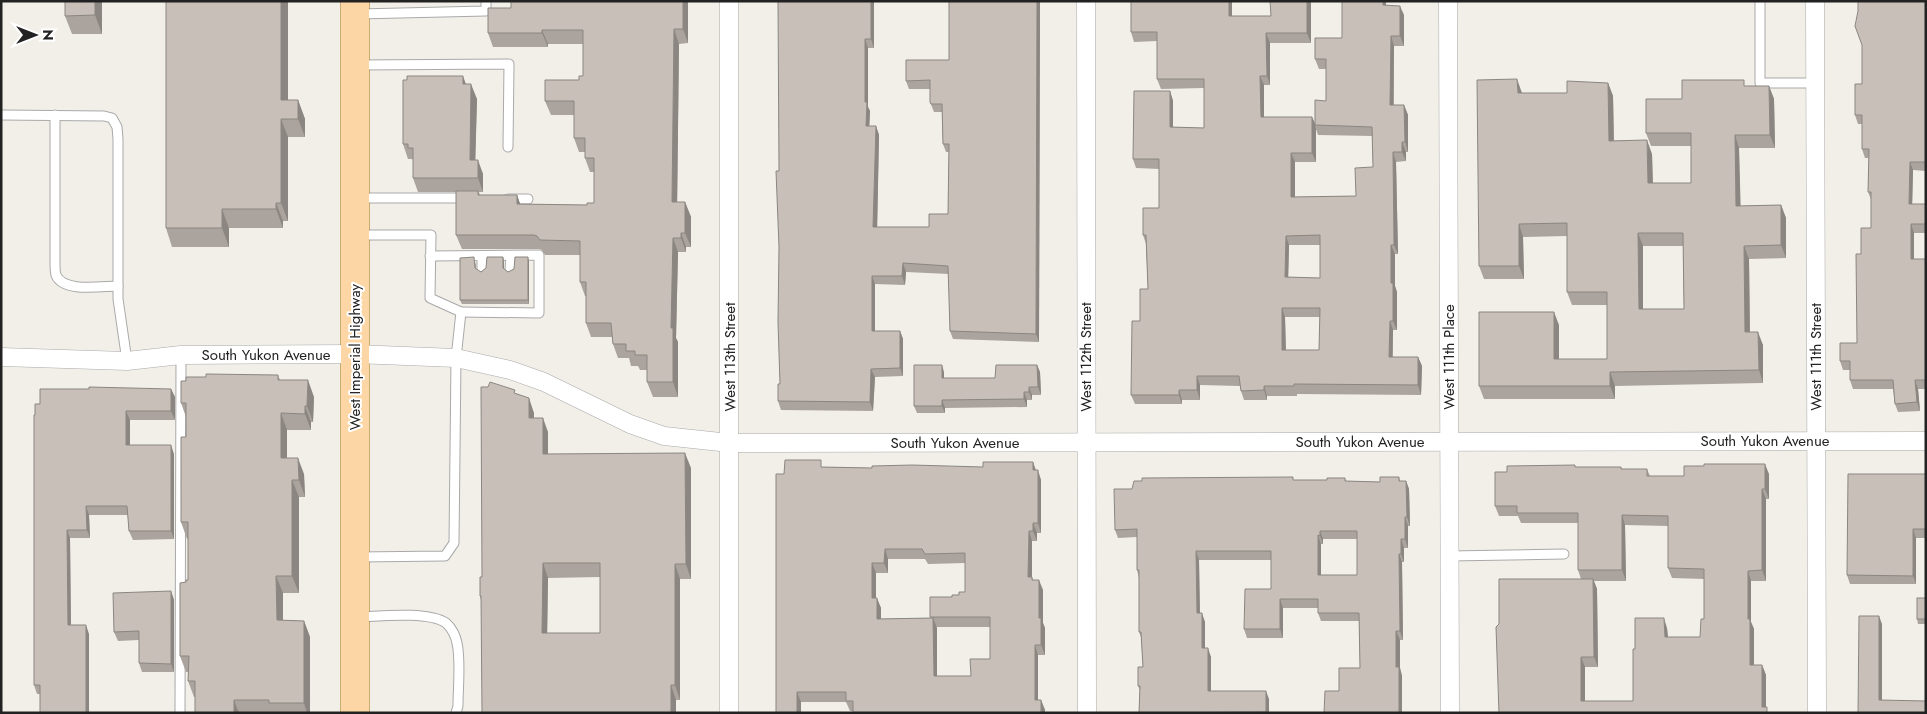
<svg xmlns="http://www.w3.org/2000/svg" width="1927" height="714" viewBox="0 0 1927 714" font-family="Jost,sans-serif">
	<rect width="100%" height="100%" fill="#f2efe9"/>
	<g fill="none" stroke-linecap="round" stroke-linejoin="round">
		<defs>
			<g id="lane">
				<path d="M1760,1V83H1816"/>
				<path d="M358,14L486,11V1"/>
				<path d="M358,65L509,64L508,147"/>
				<path d="M1,115L104,116L112,118L117,127L118,139V299L127,361"/>
				<path d="M55,115V263C55,267 55,272 56,275C63,293 102,286 118,286"/>
				<path d="M358,198H468"/>
				<path d="M508,199H528"/>
				<path d="M358,235H431L430,298L461,312L456,358L454,543L445,556L358,557"/>
				<path d="M430,256L539,255V313L461,312"/>
				<path d="M482,256V270"/>
				<path d="M510,270L511,256"/>
				<path d="M1449,556L1564,554"/>
				<path d="M358,617C380,616 429,611 446,623C452,628 456,637 457,643C461,661 458,687 458,706L456,713"/>
				<path d="M180,713L181,355"/>
			</g>
			<g id="street">
				<path d="M1086,1L1087,713"/>
				<path d="M1448,1L1450,713"/>
				<path d="M1815,1L1817,713"/>
				<path d="M1,357L127,361L181,355L355,354L456,358L510,370L544,382L630,424L664,436L730,443L1926,441"/>
				<path d="M729,713V1"/>
			</g>
			<path id="primary" d="M355,713V1"/>
		</defs>
		<use href="#lane" stroke="#a9a9a9" stroke-width="11"/>
		<use href="#street" stroke="#a9a9a9" stroke-width="19"/>
		<use href="#primary" stroke="#a06b00" stroke-width="29"/>
		<use href="#lane" stroke="#fff" stroke-width="9"/>
		<use href="#street" stroke="#fff" stroke-width="18"/>
		<use href="#primary" stroke="#fcd6a4" stroke-width="28"/>
	</g>
	<g fill="#aba49e" fill-rule="evenodd">
		<path d="M19,1H297L288,2V100H298L305,119V137H288V221H283V228H229V247H172L166,228V2H102V34H72L65,16V2H19Z"/>
		<path d="M511,1H688V43L679,44L677,202H685L691,217V247H686V252H678L676,338L678,342V397H653L647,382V370H640L638,366H631L629,358H618L613,344L612,337H591L586,323V296H585L580,282V255H545L542,250L539,249H462L456,235V192H418L413,178V160L412,159H408L403,144L466,84L477,99L475,160L483,174V192H479L480,195H517L520,204L587,205L594,203V172H590L585,158V152H579L574,138V115H551L545,101L579,80L583,76V44H548V47H493L488,33L511,8Z"/>
		<path d="M874,1V48H868V107L870,111L869,126H876L879,135L877,227H929L948,214L949,152H946L943,144L942,112H934L930,102V89H909L906,81L949,60V1H1040L1039,342L953,339L950,331L949,274L906,272L905,285L875,284V331H900L903,339V376L875,377L873,411L781,410L778,401L780,384L779,171Z"/>
		<path d="M1232,1V16H1271L1311,1V43H1270V85H1264V117L1315,123L1326,101V69H1319L1315,59L1342,38L1386,1V5L1404,15V46H1394V105H1404L1408,115V152H1406V161L1396,162L1398,254H1395V286L1397,292V330H1393V357H1418L1422,366L1421,395L1297,394V396H1267V400H1244L1241,391L1240,386L1200,385V400H1182V404H1135L1131,395L1140,321L1148,289L1146,244L1143,235L1159,208V169L1136,168L1133,159L1170,91L1173,101V127L1204,128V88L1161,89L1157,79V41L1134,42L1131,32ZM1316,129L1318,135L1372,136L1373,167L1356,196L1295,197V162H1316ZM1289,245H1320V278L1288,277ZM1285,317H1320L1319,350H1286Z"/>
		<path d="M1926,1V171L1913,170L1912,204H1926V233H1914V259H1926V389H1918L1920,411L1898,412L1895,404L1893,389H1853L1850,380V370H1843L1840,361L1857,343L1861,254L1871,228V199L1868,192L1869,158H1865L1862,149V124H1858L1855,115L1862,84V45L1858,11Z"/>
		<path d="M1608,83L1613,96L1614,141L1652,154L1653,183H1691V146H1651L1646,133L1682,99L1746,86H1769L1774,99L1775,148H1739L1740,206L1781,205L1786,218V258L1749,259L1750,332L1763,345V383L1615,386V399H1484L1479,386L1559,325V359H1607V305H1572L1567,292V236L1523,237L1524,279H1484L1479,266L1522,93H1567ZM1643,246H1683L1684,309H1643Z"/>
		<path d="M503,257L504,262V269L508,272L529,261V304H462L460,300L476,262V269L481,272Z"/>
		<path d="M1037,365L1040,372L1041,395H1032V400H1027V407L945,408V413H917L914,406L944,372V378H995Z"/>
		<path d="M278,375L280,380L314,397L313,422H311V430H287V458L304,474L305,497H299V593H283V620L304,621L310,637V713H195V697H194L188,681V672H186L180,656L186,582L188,580V539H187L181,522L186,437V417L181,403Z"/>
		<path d="M488,387L517,394L534,413V418L548,432V454L691,468V579H680V700H676V713L481,600L480,596L482,577ZM600,577V633H547L548,578Z"/>
		<path d="M171,389L175,397V420H130V445L174,454V539L133,540L129,531L128,515H89L90,538H70L71,625L89,634V713L40,694H37L34,685L35,415L40,404Z"/>
		<path d="M1033,462L1036,470L1041,480V533H1037V541H1032V577L1033,580L1043,590V623L1045,628V655H1038V700H1041L1045,710V713L850,711L846,702H801V713H776L824,467L872,468L983,467ZM888,559H925L928,564L965,563V592L952,597L930,617L931,618L881,619V608L876,598V573H888ZM936,627H990V659L971,676H937Z"/>
		<path d="M1575,465V467H1621L1622,469H1647L1650,476H1684L1769,474V499H1766V581H1751V622L1754,629V665H1762L1766,675V707L1499,713L1581,579L1578,570V523H1521L1518,516H1499L1495,506L1507,472ZM1625,525L1668,526V568L1672,578L1704,579V619L1700,637H1668L1667,628L1635,649L1633,701H1585V667H1598L1597,589L1594,581H1626Z"/>
		<path d="M1926,474V538H1916V584H1850L1847,575Z"/>
		<path d="M1399,477L1400,481H1406L1409,489L1410,526H1408V548H1404V562H1402L1403,640H1400V668L1402,676L1339,691L1360,668L1359,621H1321L1318,613V608H1283V638H1247L1244,629L1271,589V560H1199L1200,613L1205,622V648L1211,657V691L1269,699V713H1139L1140,690L1138,686L1143,667L1141,637L1139,632V578L1137,570V537L1118,538L1115,530L1132,489L1294,480H1327L1345,478L1346,481L1380,482ZM1323,539H1357V575H1321V544H1323Z"/>
		<path d="M171,591L174,600V672H142L139,663V640L118,641L114,632Z"/>
		<path d="M1926,598V624H1918L1917,619Z"/>
	</g>
	<g fill="#8b8681">
		<path d="M95,1H101L102,2V34L95,15Z"/>
		<path d="M281,1H288V119L281,100Z"/>
		<path d="M683,1H688V43L683,29Z"/>
		<path d="M871,1H874V48L871,39Z"/>
		<path d="M1037,1H1040L1039,342L1036,334Z"/>
		<path d="M1229,1H1232V26L1229,16Z"/>
		<path d="M1307,1H1311V43L1307,33Z"/>
		<path d="M1383,1H1386V15L1383,5Z"/>
		<path d="M1400,6L1404,15V46L1400,36Z"/>
		<path d="M674,29L679,44L677,217L672,202Z"/>
		<path d="M542,30L548,44V47L542,33Z"/>
		<path d="M1266,33L1270,43V85L1267,76Z"/>
		<path d="M1391,36L1394,46L1393,115L1390,105Z"/>
		<path d="M865,39L868,48V107L870,111L869,135L866,126L865,102Z"/>
		<path d="M463,76L468,90L463,84Z"/>
		<path d="M1260,76L1264,85V126L1261,117Z"/>
		<path d="M1517,79L1522,93H1518Z"/>
		<path d="M1608,83L1613,96L1614,154L1609,141Z"/>
		<path d="M471,84L477,99L475,174L470,160Z"/>
		<path d="M1769,86L1774,99L1775,148L1770,135Z"/>
		<path d="M1170,91L1173,101V137L1170,127Z"/>
		<path d="M298,100L305,119V137L298,119Z"/>
		<path d="M1404,105L1408,115V152L1405,142Z"/>
		<path d="M1312,117L1316,125H1315L1316,129V162L1312,153Z"/>
		<path d="M281,119L288,137V221L281,203Z"/>
		<path d="M876,126L879,135L877,236L873,227Z"/>
		<path d="M1735,135L1739,148L1741,219L1736,206Z"/>
		<path d="M1647,140L1652,154L1653,196L1648,183Z"/>
		<path d="M1402,142L1406,152V161L1402,152Z"/>
		<path d="M1393,152L1396,162L1398,254L1394,245Z"/>
		<path d="M1291,153L1295,162V207L1291,197Z"/>
		<path d="M478,160L483,174V192L478,178Z"/>
		<path d="M1910,162L1913,170L1912,213L1909,204Z"/>
		<path d="M517,195L522,209L517,204Z"/>
		<path d="M685,202L691,217V247L685,233Z"/>
		<path d="M276,203L283,221V228L276,209Z"/>
		<path d="M1781,205L1786,218V258L1781,245Z"/>
		<path d="M222,209L229,228V247L222,228Z"/>
		<path d="M1519,224L1523,237L1524,279L1519,266Z"/>
		<path d="M1911,224L1914,233V268L1911,259Z"/>
		<path d="M681,233L686,247V252L681,238Z"/>
		<path d="M1638,233L1643,246V322L1639,309Z"/>
		<path d="M1286,236L1289,245L1288,287L1285,277Z"/>
		<path d="M673,238L678,252L676,338L678,342V397L673,382L671,328Z"/>
		<path d="M1391,245L1395,254V286L1397,292V330L1393,321L1391,283Z"/>
		<path d="M1744,246L1749,259L1750,346L1745,332Z"/>
		<path d="M503,257L504,262V272L503,268Z"/>
		<path d="M528,257L529,261V304L528,300Z"/>
		<path d="M903,263L906,272L905,285L902,276Z"/>
		<path d="M872,276L875,284V340L872,331Z"/>
		<path d="M1282,308L1285,317L1286,359L1282,350Z"/>
		<path d="M1554,312L1559,325V373L1554,359Z"/>
		<path d="M1390,321L1393,330L1392,366L1389,357Z"/>
		<path d="M900,331L903,339V376L900,368Z"/>
		<path d="M1758,332L1763,345V383L1759,370Z"/>
		<path d="M1418,357L1422,366L1421,395L1418,385Z"/>
		<path d="M942,365L944,372V385L942,378Z"/>
		<path d="M1037,365L1040,372L1041,395L1038,387Z"/>
		<path d="M871,369L875,377L873,411L870,402Z"/>
		<path d="M1610,372L1615,386V399L1610,386Z"/>
		<path d="M1197,376L1200,385V400L1197,390Z"/>
		<path d="M308,380L314,397L313,422L307,406Z"/>
		<path d="M1915,380L1918,389L1920,411L1917,402Z"/>
		<path d="M1264,386L1267,396V400L1264,390Z"/>
		<path d="M1029,387L1032,395V400L1029,392Z"/>
		<path d="M171,389L175,397V420L171,411Z"/>
		<path d="M1179,390L1182,400V404L1179,395Z"/>
		<path d="M1024,392L1027,400V407L1024,399Z"/>
		<path d="M529,398L534,413V432L529,418Z"/>
		<path d="M942,400L945,408V413L942,406Z"/>
		<path d="M305,406L311,422V430L305,414Z"/>
		<path d="M126,411L130,420V454L126,445Z"/>
		<path d="M281,413L287,430V474L281,458Z"/>
		<path d="M543,418L548,432V468L543,454Z"/>
		<path d="M171,445L174,454V539L171,531Z"/>
		<path d="M685,453L691,468V579L686,564Z"/>
		<path d="M298,458L304,474L305,497L299,480Z"/>
		<path d="M1033,462L1036,472L1033,470Z"/>
		<path d="M1765,464L1769,474V499L1765,489Z"/>
		<path d="M1038,470L1041,480V533L1038,523Z"/>
		<path d="M292,480L299,497V593L292,576Z"/>
		<path d="M1406,481L1409,489L1410,526L1407,517Z"/>
		<path d="M1762,489L1766,499V581L1762,570Z"/>
		<path d="M86,506L89,515L90,538L87,530Z"/>
		<path d="M1622,515L1625,525L1626,581L1622,570Z"/>
		<path d="M1405,517L1408,526V548L1405,539Z"/>
		<path d="M1033,523L1037,533V541L1033,531Z"/>
		<path d="M1913,529L1916,538V584L1913,576Z"/>
		<path d="M67,530L70,538L71,633L68,625Z"/>
		<path d="M1029,531L1032,541V587L1028,577Z"/>
		<path d="M1320,531L1323,539V544L1320,536Z"/>
		<path d="M1318,535L1321,544V583L1318,575Z"/>
		<path d="M1401,539L1404,548V562L1401,554Z"/>
		<path d="M885,549L888,559V573L884,563Z"/>
		<path d="M1196,551L1199,560L1200,622L1197,613Z"/>
		<path d="M1399,554L1402,562L1403,640L1400,631Z"/>
		<path d="M543,563L548,578L547,647L542,633Z"/>
		<path d="M872,563L876,573V608L872,598Z"/>
		<path d="M675,564L680,579V700L675,685Z"/>
		<path d="M1748,571L1751,581V622L1754,629V675L1750,665L1748,619Z"/>
		<path d="M276,576L283,593V637L277,620Z"/>
		<path d="M1593,579L1597,589L1598,667L1594,657Z"/>
		<path d="M1039,580L1043,590V623L1045,628V655L1041,645L1039,618Z"/>
		<path d="M171,591L174,600V672L171,664Z"/>
		<path d="M877,598L881,608V629L877,619Z"/>
		<path d="M1280,599L1283,608V638L1280,629Z"/>
		<path d="M1202,613L1205,622V657L1202,648Z"/>
		<path d="M1879,616L1882,624V709L1879,700Z"/>
		<path d="M933,618L937,628V686L934,676Z"/>
		<path d="M1664,618L1667,628L1669,648L1665,637Z"/>
		<path d="M304,621L310,637V713H307L304,703Z"/>
		<path d="M86,625L89,634V713H86Z"/>
		<path d="M1396,631L1400,640V668L1402,676V713H1399L1396,667Z"/>
		<path d="M1035,645L1038,655V710L1035,700Z"/>
		<path d="M1208,648L1211,657V700L1208,691Z"/>
		<path d="M1581,657L1585,667V711L1581,701Z"/>
		<path d="M1762,665L1766,675V713L1762,707Z"/>
		<path d="M671,685L676,700V713H671Z"/>
		<path d="M1266,691L1269,699V713H1266Z"/>
		<path d="M797,692L801,702V713H797Z"/>
		<path d="M234,700L239,713H234Z"/>
		<path d="M1041,700L1045,710V713H1041Z"/>
	</g>
	<g fill="#c7bfb8" stroke="#8b8681" fill-rule="evenodd">
		<path d="M65,1H95V15L65,16Z"/>
		<path d="M166,1H281V100H298V119H281V203H276V209H222V228H166Z"/>
		<path d="M511,1H683V29H674L672,202H685V233H681V238H673L671,328H673V382H647V355H635V351H626V344H613L611,323H586V282H580V241L540,240L537,236L534,235H456V191H478V195H517V204L587,205V203H594V158H585V138H574V101H545V80H579V76H583V30H542V33H488V8H511Z"/>
		<path d="M778,1H871V39H865V102H867L866,126H876L873,227H929V214H948L949,144H943L942,104H931L930,102V80L906,81V60H949V1H1037L1036,334L950,331L948,266L903,263L902,276H872V331H900V368L871,369L870,402L778,401V384H780L778,322L779,247L776,171H779Z"/>
		<path d="M1131,1H1229V16H1271L1270,1H1307V33H1266L1267,76H1260L1261,117H1312V153H1291V197L1356,196L1355,168L1373,167L1372,127L1315,125V100L1326,101V59H1315V38H1342V1H1383V5L1400,6V36H1391L1390,105H1404L1405,142H1402V152H1393L1394,245H1391V283H1393V321H1390L1389,357H1418V385L1294,384V386H1264V390L1241,391L1239,376H1197V390H1179V395H1131L1132,321H1140V289H1148L1146,235H1143V208H1159V159H1133L1134,91H1170V127L1204,128V79H1157V32H1131ZM1320,235V278L1285,277L1286,236ZM1282,308H1320L1319,350H1282Z"/>
		<path d="M1858,1H1926V162H1910L1909,204H1926V224H1911V259H1926V380H1915L1917,402L1895,404L1893,380H1850V361H1840V343H1857L1856,254H1861V228H1871V192H1868L1869,149H1862V115H1855V84H1862V45L1855,26L1858,11Z"/>
		<path d="M407,76H463V84H471L470,160H478V178H413V148H408V144H403V80H407Z"/>
		<path d="M1517,79L1518,93H1567V81L1608,83L1609,141L1647,140L1648,183H1691V133H1646V99H1682V80H1744V86H1769L1770,135H1735L1736,206L1781,205V245L1744,246L1745,332H1758L1759,370L1610,372V386H1479V312H1554V359H1607V292H1567V223L1519,224V266H1479L1477,80ZM1638,233H1683L1684,309H1639Z"/>
		<path d="M474,257L475,268L481,272L486,268L487,257H503V268L508,272L514,269L515,257H528V300H460V258Z"/>
		<path d="M914,365H942V378H995L996,365H1037L1038,387H1029V392H1024V399L942,400V406H914Z"/>
		<path d="M206,374L278,375V380H308L307,406H305V414L281,413V458H298L299,480H292V576H276L277,620L304,621V703H269V700H234V713H195V681H188L189,656H180V583L186,582V580H188V522H181V437H186V403H181V381H186V377H206Z"/>
		<path d="M490,382L515,390L514,393L529,398V418H543V454L685,453L686,564H675V685H671V713H482L481,596H480V577H482L481,387H488ZM543,563H600V633H542Z"/>
		<path d="M89,387L171,389V411H126V445H171V531H129L127,506H86L87,530H67L68,625H86V713H40V685H34V415H35V404H40V389H89Z"/>
		<path d="M785,460H821V467L872,468V466L912,465L983,467V462H1033V470H1038V523H1033V531H1029L1028,577H1032V580H1039V618H1041V645H1035V700H1041V713H853V701H846V692H797V713H776V474H784ZM885,549H922L925,554L965,553V592H959V595H952V597H930V617H990V659H970L971,676H934L933,618L877,619V598H872V563H884Z"/>
		<path d="M1704,464H1765V489H1762V570L1748,571V619H1750V665H1762V707H1767V713H1499L1496,627L1499,624V579H1593L1594,657H1581V701H1633V649H1635V618H1664L1665,637H1700L1701,619H1704V569L1668,568V516L1622,515V570H1578V513H1517V506H1495V472H1507V466L1575,465V467H1621V469H1647V476H1684V466H1704Z"/>
		<path d="M1848,474H1926V529H1913V576L1847,575Z"/>
		<path d="M1293,477V480H1327V478H1345V481L1380,482V477H1399V481H1406L1407,517H1405V539H1401V554H1399L1400,631H1396V667H1399V713H1324L1325,691H1339V668H1360L1359,613H1318V599H1280V629H1244L1245,589H1271V551H1196L1197,613H1202V648H1208V691H1266V712L1139,713L1140,686H1138V667H1143L1141,632H1139V570H1137V529L1115,530L1114,489H1132L1134,481H1142V478ZM1320,531H1357V575H1318V535L1320,536Z"/>
		<path d="M171,591V664L139,663V631L114,632L113,593Z"/>
		<rect x="1917" y="598" width="9" height="21"/>
		<path d="M1859,616H1879V700L1926,701V713H1858Z"/>
	</g>
	<g text-anchor="middle" stroke-width="4" stroke-linejoin="round" paint-order="stroke">
		<g font-size="15" fill="#222" stroke="#fff">
			<text x="266" y="360">South Yukon Avenue</text>
			<text transform="translate(355 357) rotate(-90)" y="5">West Imperial Highway</text>
			<text transform="translate(730 357) rotate(-90)" y="5">West 113th Street</text>
			<text transform="translate(1086 357) rotate(-90)" y="5">West 112th Street</text>
			<text transform="translate(1449 357) rotate(-90)" y="5">West 111th Place</text>
			<text transform="translate(1816 357) rotate(-90)" y="5">West 111th Street</text>
			<text x="1765" y="446">South Yukon Avenue</text>
			<text x="1360" y="447">South Yukon Avenue</text>
			<text x="955" y="448">South Yukon Avenue</text>
		</g>
	</g>
	<rect width="1927" height="714" fill="none" stroke="#222222" stroke-width="5"/>
	<g transform="translate(35 35) rotate(90)" stroke="#ffffff" stroke-width="4" paint-order="stroke">
	<path d="M0-4L9 19L0 12L-9 19Z" fill="#222222"/>
	<text y="-8" font-size="14" font-weight="bold" text-anchor="middle" fill="#222222">N</text>
	</g>
</svg>
